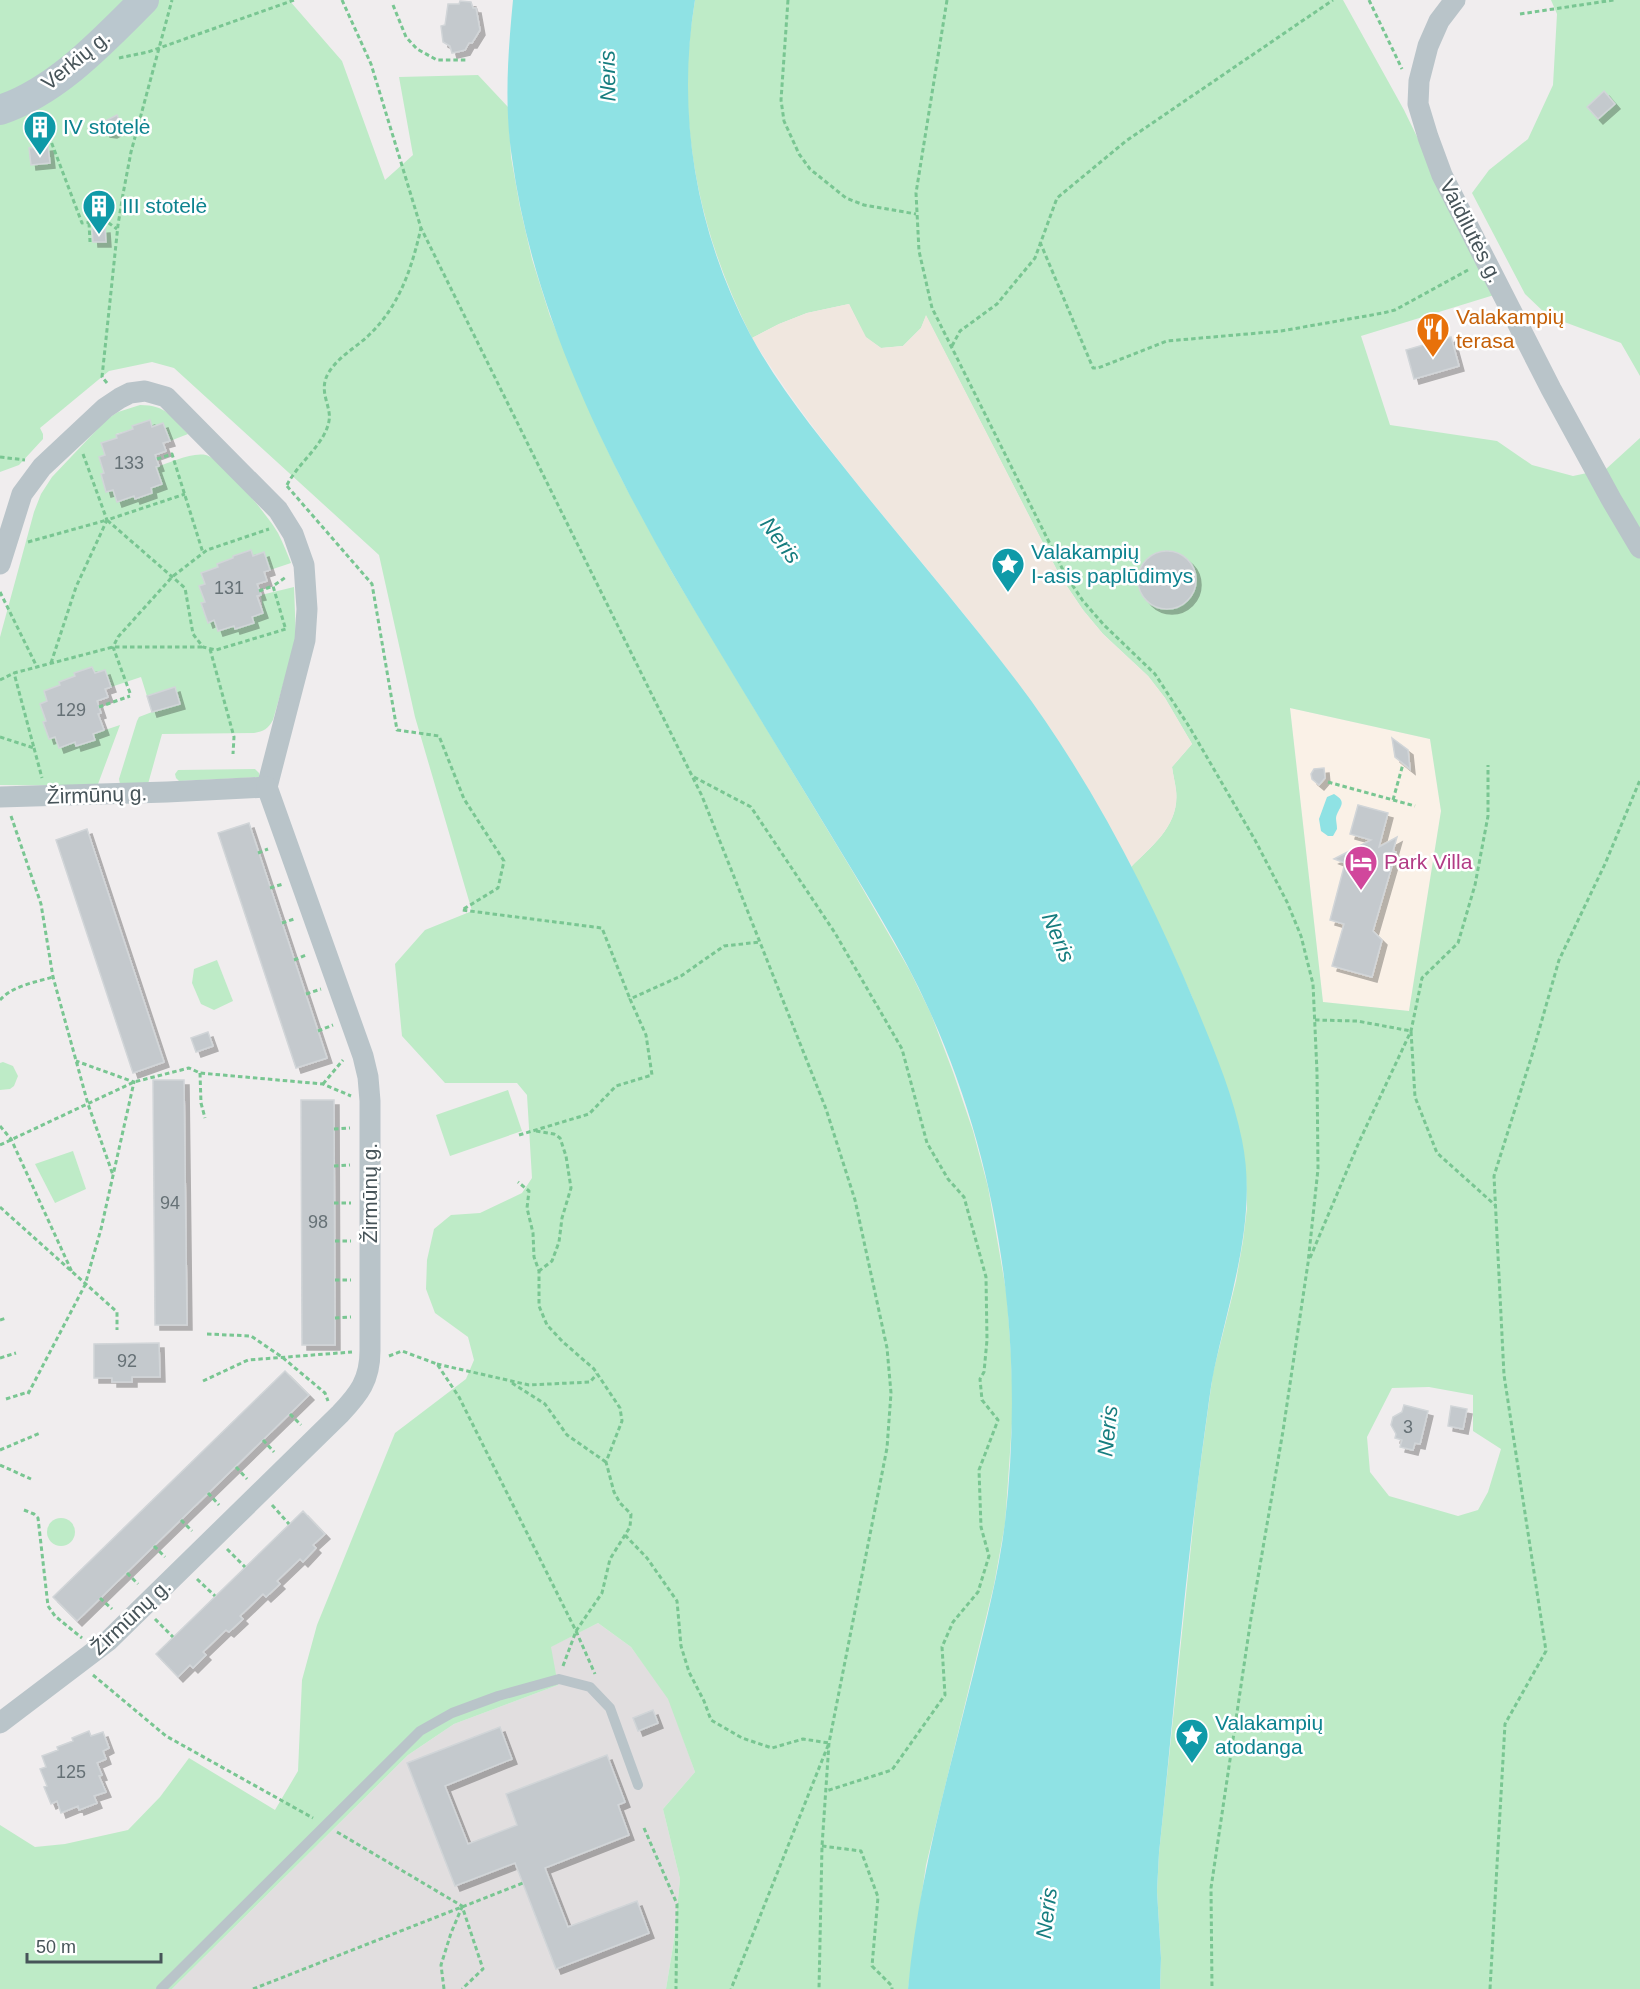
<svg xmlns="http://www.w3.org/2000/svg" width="1640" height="1989" viewBox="0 0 1640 1989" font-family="Helvetica,sans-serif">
	<defs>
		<filter id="shadow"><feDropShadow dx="5" dy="5" stdDeviation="0" flood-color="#0004"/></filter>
	</defs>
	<rect width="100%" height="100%" fill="#f0edee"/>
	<path fill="#faf1e7" d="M1290,708L1430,739L1441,811L1409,1011L1323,1002Z"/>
	<path fill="#e1dedf" d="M598,1623L631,1647L669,1699L695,1772L663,1809L680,1879L674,1940L666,1989H172L408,1755L454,1724L558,1685L550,1647Z"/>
	<g fill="#beebc7" fill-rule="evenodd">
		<path d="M0,0H289L342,61L385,180L413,155L399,77L478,75L508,107L511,157L520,207L532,259L550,316L597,428L621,478L673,574L853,872L910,971L931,1014L953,1072L973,1131L988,1187L1007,1296L1011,1354L1013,1409L1005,1524L994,1585L926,1865L908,1989H666L674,1940L680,1879L663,1809L695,1772L668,1699L631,1647L598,1623L551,1647L558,1685L454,1724L408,1755L172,1989H0V1825L35,1847L65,1844L128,1830L160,1797L189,1758L275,1810L298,1771L302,1680L317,1625L395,1433L466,1379L474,1360L468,1337L435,1313L426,1289L427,1260L434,1229L451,1215L480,1213L522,1193L532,1178L527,1095L517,1083H445L402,1036L395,964L425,930L472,911L415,717L379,555L174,368L152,362L109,371L40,428L43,434V439L19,465L0,472Z"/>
		<path d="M695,0H1343L1404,110L1494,295L1361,336L1390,425L1497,441L1532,465L1573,476L1606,469L1640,438V1989H1160L1161,1958L1157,1891L1159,1853L1197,1489L1213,1373L1236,1281L1243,1241L1247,1208L1246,1174L1192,997L1169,945L1131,867C1153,845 1180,825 1176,790C1175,782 1173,775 1172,767L1192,744L1165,698L1148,676L1103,634L1083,610L1060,576L926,316L921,328L903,346L881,348L865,337L849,304L807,313L779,324L752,338C717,268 696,202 689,124C687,98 686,71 689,46C690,30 693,15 695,0ZM1290,708L1430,739L1441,811L1409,1011L1323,1002ZM1429,1387L1473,1395V1431L1501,1449L1488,1492L1478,1510L1458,1516L1389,1496L1370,1472L1367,1437L1392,1388Z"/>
		<path d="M1551,0H1640V376L1621,343L1548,316L1525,294L1472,193L1489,170L1528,139L1553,85L1557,14Z"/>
		<path d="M140,405C167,405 171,417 188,434L170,441L163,423C148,428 132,429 116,434L117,438L101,443L105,455L99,457L104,473L101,475L106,492L113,490L117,502L133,496L135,499L152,493L151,488L162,484L156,467C170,463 191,452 206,455C222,459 269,517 278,533C283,543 287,553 291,563L270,570L264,552L253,556L250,550L233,556V558L217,564L218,567L201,573L205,584L199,586L205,602L209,623L214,620L219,631L234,626L236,629L253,623L252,617L263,613L261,595L294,587L296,639L273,720C268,729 264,731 254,733L162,734L148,784H120L119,779L137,721L139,717L152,712L141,677L111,687L105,670L95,673L92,667L74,673L75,676L59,682L60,685L44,691L47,701L40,704L46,721L43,722L49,739L55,737L59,748L75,742L77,746L94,740L93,734L120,725L98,784L93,786L0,785V637L34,512L41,494L52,477L107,419L118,412Z"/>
		<path d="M255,769L259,773V777L179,781L176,778L175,774L178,770Z"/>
		<path d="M217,960L233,1001L214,1010L201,1004L192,983L194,969Z"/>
		<path d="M3,1062L13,1066L18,1076L14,1086L10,1089L0,1090V1063Z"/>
		<path d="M508,1090L522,1131L450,1156L436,1115Z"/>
		<path d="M73,1151L86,1189L55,1203L35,1164Z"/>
		<circle cx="61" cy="1532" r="14"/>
	</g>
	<path fill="#f0e7df" d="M849,304L866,337L881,348L903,346L921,328L926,315L1060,576L1083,610L1103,634L1148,676L1165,698L1192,744L1172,767C1173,775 1175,782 1176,790C1180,825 1153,845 1131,867C1098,802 1060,740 1016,681C930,565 828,461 752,338L779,324L807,313Z"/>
	<g fill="#8fe2e4">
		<path d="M513,0H695C676,114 696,231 750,334C780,390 822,440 862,490C913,553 966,615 1015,679C1088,775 1150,894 1196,1006C1214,1050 1233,1094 1242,1140C1258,1218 1230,1295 1214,1370C1210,1389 1208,1410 1205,1430C1185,1570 1174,1712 1159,1853L1157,1891L1161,1958L1160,1989H908C918,1881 948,1776 974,1671C986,1622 999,1572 1005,1522C1025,1350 1002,1171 930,1012C901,947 862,887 826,827C775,743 723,659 673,574C600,445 532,307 512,158C504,106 508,52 513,0Z"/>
		<path d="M1334,794C1349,803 1338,807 1336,818C1336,821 1337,825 1337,829L1333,836H1328L1321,831L1319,819L1327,797Z"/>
	</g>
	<g fill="#c4c9cd" stroke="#d1d5d8" stroke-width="1.5" filter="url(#shadow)">
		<path d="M460,1L471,2L473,8H476L480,30L472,43H469L465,50L452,53L450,46L443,42L441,26L445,25L448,4H459Z"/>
		<path d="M1604,91L1615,104L1598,119L1587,107Z"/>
		<path d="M117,115L123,127L112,133L105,132L103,124L105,121Z"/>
		<path d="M48,146L50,163L31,165L29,148Z"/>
		<path d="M105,228L106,242H93L92,229Z"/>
		<path d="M1451,337L1459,366L1414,379L1406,350Z"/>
		<path d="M150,420L152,427L163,423L170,441L163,443L166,451L155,455L159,466L156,467L162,484L151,488L152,493L135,499L134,496L117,502L113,490L106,492L101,474L104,473L99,457L105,455L101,443L117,438L116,435L133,429L132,426Z"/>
		<path d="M251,550L253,556L264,552L270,570L264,572L267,581L257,584L261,595L257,596L263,613L252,617L254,623L235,629L234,626L218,631L214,620L208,623L201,603L205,602L199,586L205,584L201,573L218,567L217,564L233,558V556Z"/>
		<circle cx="1167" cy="580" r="29"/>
		<path d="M92,667L95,673L105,670L111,687L105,689L108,697L97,701L101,713L98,714L104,730L93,734L95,740L76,746L75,742L59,748L55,737L49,739L43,722L46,721L40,704L47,701L44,691L60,685L59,682L75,676L74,673Z"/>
		<path d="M175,687L180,704L152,712L147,696Z"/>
		<path d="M1392,738L1408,750L1410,769L1395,757Z"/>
		<path d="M1324,768L1325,778L1319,785L1312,779L1311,774L1314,769Z"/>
		<path d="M1358,805L1388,813L1379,847L1397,837L1393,851L1396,852L1373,931L1382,940L1372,977L1332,966L1344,924L1330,920L1345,863L1334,859L1371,840L1350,834Z"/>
		<path d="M249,823L327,1058L296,1068L218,833Z"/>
		<path d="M87,829L164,1062L133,1073L56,840Z"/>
		<path d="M208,1032L213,1046L196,1052L191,1038Z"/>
		<path d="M153,1080H184L187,1325H155Z"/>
		<path d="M301,1100H334L335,1345H302Z"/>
		<path d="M159,1343L160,1377H132V1382H112V1378H94V1344Z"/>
		<path d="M285,1371L309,1395L77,1621L53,1597Z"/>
		<path d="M1404,1405L1428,1411L1420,1444L1415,1443L1413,1450L1400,1447L1402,1440L1395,1438L1396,1434L1391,1425L1393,1417L1402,1412Z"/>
		<path d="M1451,1406L1467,1409L1463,1429L1448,1426Z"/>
		<path d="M303,1511L325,1534L313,1545L316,1548L303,1562L300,1559L277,1581L280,1584L266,1597L263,1594L240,1616L243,1619L229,1632L226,1630L203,1652L206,1655L193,1668L190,1665L178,1677L156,1654Z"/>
		<path d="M653,1710L658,1723L638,1731L633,1718Z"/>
		<path d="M500,1727L512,1759L445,1786L468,1844L517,1825L506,1794L607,1755L625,1802L618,1805L629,1835L545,1868L568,1927L637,1901L649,1933L556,1969L515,1863L455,1886L407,1763Z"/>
		<path d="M89,1731L91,1736L103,1732L109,1748L103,1751L106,1759L97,1763L102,1775L99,1776L106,1792L94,1796L97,1803L79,1810L78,1806L61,1813L57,1801L51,1804L44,1787L47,1786L40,1769L46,1767L42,1756L58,1750L57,1747L73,1741L72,1738Z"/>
	</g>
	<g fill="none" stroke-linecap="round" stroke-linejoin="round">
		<g stroke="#79c692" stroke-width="3" stroke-dasharray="4.5 3" stroke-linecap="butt">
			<path d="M342,0L371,64L421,228L702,796L826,1109L855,1200L887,1348L891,1393L887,1448L829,1743L822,1846L819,1989"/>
			<path d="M788,0L781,100L784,121L799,154L810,169L846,198L864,205L916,214"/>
			<path d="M947,0L916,193L919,251L932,308L1065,574L1083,601L1104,625L1155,674L1190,728L1255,840L1287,902L1301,936L1313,984L1317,1072L1318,1169L1308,1263L1283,1431L1251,1618L1211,1888L1212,1989"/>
			<path d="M1369,0L1402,69"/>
			<path d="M393,5L406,37L417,49L437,60H468"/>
			<path d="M1520,14L1614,0"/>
			<path d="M119,58L148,52L294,0"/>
			<path d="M41,115L82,223L106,221L117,229"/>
			<path d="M89,223L90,242"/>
			<path d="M1040,242L1093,368H1098L1167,341L1281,331L1383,313L1395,310L1468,270"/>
			<path d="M952,346L960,331L997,304L1035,258L1057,198L1126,141L1333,0"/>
			<path d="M107,383L102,377L118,225L123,194L131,152L172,0"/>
			<path d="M83,454L107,520"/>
			<path d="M0,457L25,460"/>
			<path d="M157,459L172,454L203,553"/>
			<path d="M287,485C298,463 325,444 329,421C332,406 317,391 329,372C339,356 357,347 370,334C400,305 412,267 421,228"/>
			<path d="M287,486L372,584L397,730L439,736L464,799L504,861L498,888L462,910L602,928L630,999"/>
			<path d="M28,542L107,520L185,588L193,634L203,647L216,650L286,629"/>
			<path d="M259,591L273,586"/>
			<path d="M0,592L37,667"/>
			<path d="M285,627L273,586L286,577"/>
			<path d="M210,649L234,737L233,754"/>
			<path d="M51,663L76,587L107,520L185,494"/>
			<path d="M0,680L14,673L113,647H203"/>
			<path d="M130,693L113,647L118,637L172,577L207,550L269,529"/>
			<path d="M99,707L130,696"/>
			<path d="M0,737L34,748L14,673"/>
			<path d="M34,748L42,778"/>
			<path d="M694,777L751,807L835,933L902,1049L927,1143L948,1179L964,1197L986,1277L987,1340L984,1372L980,1379L982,1400L998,1420L979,1470L981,1527L989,1556L978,1592L953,1622L942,1647L945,1695L892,1770L826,1791"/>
			<path d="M1328,782L1415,806"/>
			<path d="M1393,800L1403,764"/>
			<path d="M11,816L41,904L53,977L88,1104L113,1175"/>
			<path d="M258,853L268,849"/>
			<path d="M270,888L283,884"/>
			<path d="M282,923L294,919"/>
			<path d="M294,960L306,955"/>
			<path d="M306,994L321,989"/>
			<path d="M0,1000C12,986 36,982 53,977"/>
			<path d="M1315,1020L1357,1021L1411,1031L1415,1097L1437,1153L1495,1205"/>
			<path d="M318,1031L333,1025"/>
			<path d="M200,1073L201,1103L205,1118"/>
			<path d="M323,1084L343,1060"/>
			<path d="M0,1126L11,1139L72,1272"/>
			<path d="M334,1129L350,1128"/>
			<path d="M536,1131L554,1134L560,1138L566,1156L571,1188L562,1218L559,1242L552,1261L539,1271"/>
			<path d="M519,1135L589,1114L616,1086L652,1075L646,1035L630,999L681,976L724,946L760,942"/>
			<path d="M0,1145L134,1082L189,1068L200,1073L323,1084L351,1096"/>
			<path d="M334,1166L350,1165"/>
			<path d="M334,1203H351"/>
			<path d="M0,1207L117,1312V1330"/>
			<path d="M335,1241H351"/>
			<path d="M1310,1258L1359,1142L1411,1031L1422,978L1458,943L1475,885L1488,816V765"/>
			<path d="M335,1280H351"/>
			<path d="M335,1318L351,1317"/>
			<path d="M0,1320L6,1318"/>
			<path d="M207,1334L251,1336L282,1357L325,1393L328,1401"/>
			<path d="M389,1356L402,1351L437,1364L459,1397L576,1631L602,1593L610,1559L630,1527L631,1514L620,1503L614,1492L606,1462L622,1421L620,1408L594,1369L563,1342L547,1325L539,1306V1271L534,1257L533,1233L527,1208L529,1191L518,1182"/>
			<path d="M0,1358L16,1353"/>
			<path d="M437,1364L529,1385L590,1382L597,1374"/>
			<path d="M203,1381L248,1360L352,1352"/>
			<path d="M512,1383L545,1404L567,1435L606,1462"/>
			<path d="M28,1394L85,1285L101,1229L134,1082L76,1061"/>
			<path d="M6,1399L28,1392"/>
			<path d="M290,1414L301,1425"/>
			<path d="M263,1440L274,1452"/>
			<path d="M0,1450L40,1433"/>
			<path d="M0,1465L31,1479"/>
			<path d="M236,1467L247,1479"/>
			<path d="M208,1493L219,1505"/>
			<path d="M272,1505L289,1524"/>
			<path d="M24,1510L34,1514L38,1518L48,1606L55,1616L82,1638"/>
			<path d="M181,1520L192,1531"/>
			<path d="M625,1535L647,1558L677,1601L681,1646L689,1672L704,1701L711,1720L742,1738L772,1748L803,1739L829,1743L731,1989"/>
			<path d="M154,1546L165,1557"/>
			<path d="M227,1549L245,1567"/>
			<path d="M127,1573L138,1584"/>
			<path d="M197,1579L215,1596"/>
			<path d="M100,1598L112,1609"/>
			<path d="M155,1619L173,1637"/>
			<path d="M563,1666L576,1631L595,1674"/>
			<path d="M93,1675L166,1736L313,1818"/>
			<path d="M644,1828L677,1904L676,1989"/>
			<path d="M337,1832L462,1906L483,1969L462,1989"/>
			<path d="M822,1846L861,1851L878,1897L872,1966L892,1986V1989"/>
			<path d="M253,1989L523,1883"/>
			<path d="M444,1989L441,1965L451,1933L462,1907"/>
			<path d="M1490,1989L1505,1724L1546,1651L1504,1375L1494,1176L1532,1055L1559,960L1605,864L1640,780"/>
		</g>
		<path stroke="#b9c4c9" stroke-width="10" d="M161,1989L420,1731L452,1713L498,1696L559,1679L590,1687L610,1708L638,1785"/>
		<g stroke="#b9c4c9" stroke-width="21">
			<path d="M1455,0L1439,21L1428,46L1419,81L1418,104L1428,137L1442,175L1551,389L1611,499L1640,548"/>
			<path d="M0,564L22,494L42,467L105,408L120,398L130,393L145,391L166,397L278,510L293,534L304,565L307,609L305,640L267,787"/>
			<path d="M0,797L167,792L267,787"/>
			<path d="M0,1723L108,1641L340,1414C359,1394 370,1380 370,1351V1101L368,1077L363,1056L267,787"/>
		</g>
		<path stroke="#bac7ce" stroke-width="30" d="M0,110C57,91 103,41 144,0"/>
	</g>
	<defs>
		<symbol id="building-pin" viewBox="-11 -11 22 30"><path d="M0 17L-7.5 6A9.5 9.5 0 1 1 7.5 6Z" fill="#0f9aa8" stroke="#fff"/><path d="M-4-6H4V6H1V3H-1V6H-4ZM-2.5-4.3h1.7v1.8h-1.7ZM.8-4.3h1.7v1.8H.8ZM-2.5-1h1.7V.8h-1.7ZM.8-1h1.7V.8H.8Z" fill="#fff"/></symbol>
		<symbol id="restaurant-pin" viewBox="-11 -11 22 30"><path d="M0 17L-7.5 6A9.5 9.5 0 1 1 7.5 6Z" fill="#e8710a" stroke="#fff"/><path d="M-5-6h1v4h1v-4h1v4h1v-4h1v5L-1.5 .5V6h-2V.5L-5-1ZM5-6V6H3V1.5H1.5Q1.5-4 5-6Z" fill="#fff"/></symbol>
		<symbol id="sight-pin" viewBox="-11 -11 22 30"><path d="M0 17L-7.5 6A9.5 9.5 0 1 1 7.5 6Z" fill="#0f9aa8" stroke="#fff"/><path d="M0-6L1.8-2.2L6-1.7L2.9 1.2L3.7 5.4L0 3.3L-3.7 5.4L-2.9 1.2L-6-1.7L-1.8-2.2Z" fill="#fff"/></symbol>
		<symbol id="hotel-pin" viewBox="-11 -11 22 30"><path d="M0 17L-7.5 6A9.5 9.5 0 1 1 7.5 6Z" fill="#d1479c" stroke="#fff"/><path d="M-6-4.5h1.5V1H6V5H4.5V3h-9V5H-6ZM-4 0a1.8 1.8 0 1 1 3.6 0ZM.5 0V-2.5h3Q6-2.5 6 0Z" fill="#fff"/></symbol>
	</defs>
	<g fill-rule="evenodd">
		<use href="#building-pin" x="21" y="108" width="38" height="52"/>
		<use href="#building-pin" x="80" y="187" width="38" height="52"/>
		<use href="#restaurant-pin" x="1414" y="310" width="38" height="52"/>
		<use href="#sight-pin" x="989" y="545" width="38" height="52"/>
		<use href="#hotel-pin" x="1342" y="843" width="38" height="52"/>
		<use href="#sight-pin" x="1173" y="1716" width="38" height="52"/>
	</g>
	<g text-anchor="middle" stroke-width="5" stroke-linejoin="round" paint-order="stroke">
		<g font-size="18" fill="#667176">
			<text x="129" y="469">133</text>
			<text x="229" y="594">131</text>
			<text x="71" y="716">129</text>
			<text x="170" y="1209">94</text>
			<text x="318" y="1228">98</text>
			<text x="127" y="1367">92</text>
			<text x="1408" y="1433">3</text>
			<text x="71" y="1778">125</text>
		</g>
		<g font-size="21" fill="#475459" stroke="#fff">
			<text transform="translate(76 60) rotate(-39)" y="7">Verkių g.</text>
			<text transform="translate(1471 231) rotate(63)" y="7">Vaidilutės g.</text>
			<text transform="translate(97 795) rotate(-2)" y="7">Žirmūnų g.</text>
			<text transform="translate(370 1193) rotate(-90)" y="7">Žirmūnų g.</text>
			<text transform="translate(131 1617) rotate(-43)" y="7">Žirmūnų g.</text>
		</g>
		<g font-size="21" fill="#0d838f" stroke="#fff" text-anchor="start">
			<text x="63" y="134">IV stotelė</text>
			<text x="122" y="213">III stotelė</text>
			<text x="1031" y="559">Valakampių<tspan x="1031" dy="24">I-asis paplūdimys</tspan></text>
			<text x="1215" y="1730">Valakampių<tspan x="1215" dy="24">atodanga</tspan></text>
		</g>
		<g font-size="21" fill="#c56008" stroke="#fff" text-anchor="start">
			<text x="1456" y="324">Valakampių<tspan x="1456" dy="24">terasa</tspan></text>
		</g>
		<g font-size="21" fill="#b23c85" stroke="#fff" text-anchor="start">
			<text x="1384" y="869">Park Villa</text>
		</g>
		<g font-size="22" font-style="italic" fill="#167d7f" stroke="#fff">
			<text transform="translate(607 76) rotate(-91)" y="8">Neris</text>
			<text transform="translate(781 540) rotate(53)" y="8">Neris</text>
			<text transform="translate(1059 937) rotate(67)" y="8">Neris</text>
			<text transform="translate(1107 1431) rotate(-84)" y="8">Neris</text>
			<text transform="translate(1046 1913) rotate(-83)" y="8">Neris</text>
		</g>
	</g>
	<path d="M27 1953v9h134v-9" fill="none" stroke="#475459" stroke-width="3"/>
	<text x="36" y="1953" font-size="18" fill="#475459" stroke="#ffffff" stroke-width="4.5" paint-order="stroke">50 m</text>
</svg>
